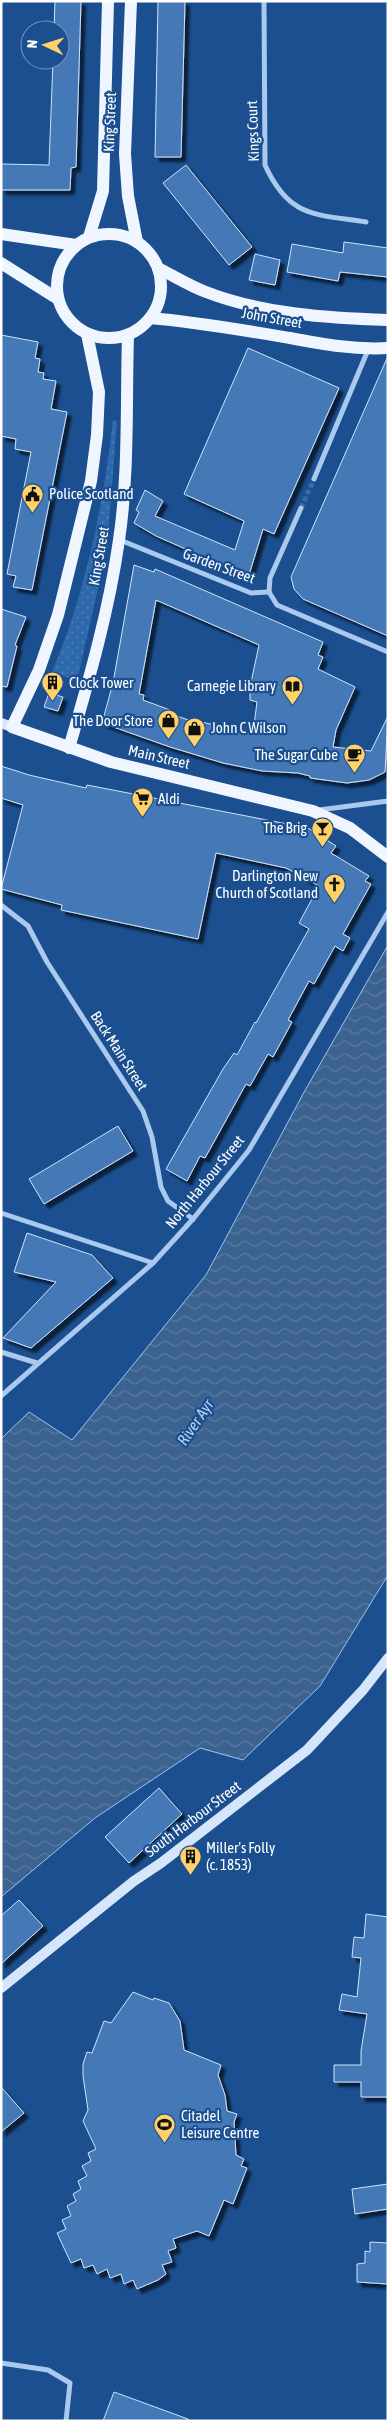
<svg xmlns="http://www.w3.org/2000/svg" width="389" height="2422" viewBox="0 0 389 2422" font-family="'Asap Condensed',sans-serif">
	<defs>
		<pattern id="green-dots" width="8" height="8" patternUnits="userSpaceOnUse" patternTransform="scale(1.25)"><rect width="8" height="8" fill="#2e69ad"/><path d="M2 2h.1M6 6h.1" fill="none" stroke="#4d80b9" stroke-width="1.8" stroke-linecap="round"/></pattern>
		<pattern id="water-waves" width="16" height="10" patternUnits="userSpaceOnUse" patternTransform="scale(1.25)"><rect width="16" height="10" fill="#3c6290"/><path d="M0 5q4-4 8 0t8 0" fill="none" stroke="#597aa1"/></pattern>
		<filter id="shadow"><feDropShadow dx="4.5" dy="4.5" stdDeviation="1" flood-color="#0009"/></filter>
	</defs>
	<rect width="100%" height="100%" fill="#1b4f8f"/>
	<path fill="url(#green-dots)" d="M113,420L117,421L107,549L77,681L52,672C86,591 103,507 113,420Z"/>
	<path fill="url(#water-waves)" stroke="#9cc4f0" d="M388,945V1575L320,1686L243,1760L200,1748L95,1818L1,1897V1439L29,1412L72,1440L206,1275L303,1094Z"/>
	<g fill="#4478b7" stroke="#cfe3fa" fill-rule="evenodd" filter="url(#shadow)">
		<path d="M55,1H81L76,167L71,168L70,190H1V164L49,165L53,60H60V30H54Z"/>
		<path d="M158,1H185L181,157H155Z"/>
		<path d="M186,165L252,247L229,265L163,183Z"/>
		<path d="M344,242L388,248V277L340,272L338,281L287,272L292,244L343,253Z"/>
		<path d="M255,254L280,260L275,285L249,280Z"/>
		<path d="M1,335L38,342L35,358L40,359L38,372L44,373L43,379L56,381L51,409L67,412L32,590L13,587L16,576L7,574L31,452L15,449L16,439L1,436Z"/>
		<path d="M248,348L339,388L274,534L263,529L249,575L229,568L156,536L134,523L139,512L136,510L145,490L163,501L155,516L235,550L244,521L184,494Z"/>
		<path d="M388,356V636L303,599L294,589L291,577Z"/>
		<path d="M134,565L154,572L155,569L323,642L318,655L323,657L318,669L355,687L336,730L333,747L371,751L388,716L385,772L369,780L347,783L310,778V776L298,773L262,771L223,763L170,747L102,723L113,683ZM156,600L259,645L250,687V700L257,702L253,733L201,722L200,724L168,713L170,710L143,700L144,695L139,694Z"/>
		<path d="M1,609L26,617L15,645L17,646L7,687L1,686Z"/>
		<path d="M49,693L63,697L58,711L44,707Z"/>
		<path d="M1,766L29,775L86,788L87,785L308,828L336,846L331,853L369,876L365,881L371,884L343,934L350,938L343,951L335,946L314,984L309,981L288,1020L292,1022L273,1057L268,1054L250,1086L246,1084L205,1158L200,1156L187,1181L166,1169L223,1069L234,1053L237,1055L255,1022L256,1023L309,929L299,923L319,886L286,868L216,853L198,939L61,910L62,905L1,889L23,805L1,798Z"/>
		<path d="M118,1126L133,1151L44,1204L29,1179Z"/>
		<path d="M27,1233L92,1255L113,1278L31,1348L3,1338L56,1282L14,1272Z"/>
		<path d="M159,1788L182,1814L129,1863L105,1837Z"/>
		<path d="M19,1900L43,1926L1,1964V1916Z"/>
		<path d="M366,1914L388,1917V2097H361V2082H334V2065H361V2051L367,2014L339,2010L342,1994L357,1997L361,1958L352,1957L354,1937L364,1938Z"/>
		<path d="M133,1992L153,2000L154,1998L169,2003L180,2021L184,2050L221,2065L218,2075L225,2095L227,2111L237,2114L234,2122L236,2155L244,2159L241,2166L247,2168L233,2204L224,2200L209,2236L197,2231L173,2239L176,2248L168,2251L172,2262L162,2265L166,2274L158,2280L137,2289L133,2280L124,2284L121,2274L110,2278L107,2269L97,2274L93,2265L84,2268L81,2259L71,2263L57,2233L66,2229L62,2220L71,2216L67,2206L76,2201L73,2194L81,2189L78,2181L87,2176L82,2166L91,2161L88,2153L96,2149L83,2121L88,2110L83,2076V2064L87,2052L92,2053L104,2021L111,2023Z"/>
		<path d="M1,2087L24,2113L1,2132Z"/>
		<path d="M388,2184V2209L355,2214L352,2189Z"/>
		<path d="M370,2242L388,2243V2284L357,2282V2264L365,2263V2251L370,2252Z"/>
		<path d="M114,2392L188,2419V2421H103Z"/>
	</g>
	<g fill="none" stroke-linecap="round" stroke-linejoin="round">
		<path stroke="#3d69a0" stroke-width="5" stroke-dasharray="5 2.5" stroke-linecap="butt" d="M301,508L314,479"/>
		<g stroke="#a9c9ee" stroke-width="5">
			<path d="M264,1L265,165C289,218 315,214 366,222"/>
			<path d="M314,479L368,350"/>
			<path d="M120,540L251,593L269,592"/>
			<path d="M269,592L277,605L388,652"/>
			<path d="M269,592L270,578L301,508"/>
			<path d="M319,810L388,801"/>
			<path d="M1,905L28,926L47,962L143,1111L152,1137L161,1187L168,1201L193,1219"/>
			<path d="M1,1213L153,1263"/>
			<path d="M1,1352L37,1363"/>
			<path d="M1,1396L153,1263L193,1219L249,1150L388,912"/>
			<path d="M1,2363L48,2370L70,2383L66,2421"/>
		</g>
		<g stroke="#d6e6fa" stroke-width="10">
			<path d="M1,723L12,727"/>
			<path d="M1,1988L134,1881L161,1863L307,1750L363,1690L388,1658"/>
		</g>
		<g stroke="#f0f6ff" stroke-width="12">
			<path d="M131,1L125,154L128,196L137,242"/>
			<path d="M1,234L76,245"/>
			<circle cx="109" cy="286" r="52"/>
			<path d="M89,237L103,191L108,1"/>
			<path d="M1,263L58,299"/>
			<path d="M158,268C174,276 190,286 206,292C263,314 327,318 388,320"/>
			<path d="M150,318C197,322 243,330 290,338C322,344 354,350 388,348"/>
			<path d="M87,334L99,392L97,435L91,481L58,615L39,670L12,727L111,762L313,811L350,828L388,857"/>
			<path d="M69,748C89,680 109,611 119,540C129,473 126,403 128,335"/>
		</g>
	</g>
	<defs>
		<symbol id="civic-pin" viewBox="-11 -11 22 30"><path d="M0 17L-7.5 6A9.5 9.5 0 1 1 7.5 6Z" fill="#ffd166" stroke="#1b4f8f"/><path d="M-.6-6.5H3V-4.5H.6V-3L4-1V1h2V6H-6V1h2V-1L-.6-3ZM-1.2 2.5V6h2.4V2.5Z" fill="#111"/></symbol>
		<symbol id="building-pin" viewBox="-11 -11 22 30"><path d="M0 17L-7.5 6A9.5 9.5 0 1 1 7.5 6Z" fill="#ffd166" stroke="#1b4f8f"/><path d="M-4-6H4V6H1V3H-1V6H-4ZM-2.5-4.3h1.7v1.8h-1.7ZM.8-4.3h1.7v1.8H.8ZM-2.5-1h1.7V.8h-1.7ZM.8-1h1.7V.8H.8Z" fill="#111"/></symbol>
		<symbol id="library-pin" viewBox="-11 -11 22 30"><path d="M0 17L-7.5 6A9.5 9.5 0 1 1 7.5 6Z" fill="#ffd166" stroke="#1b4f8f"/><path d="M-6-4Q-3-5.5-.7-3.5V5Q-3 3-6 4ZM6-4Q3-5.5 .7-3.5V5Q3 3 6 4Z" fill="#111"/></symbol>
		<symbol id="shop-pin" viewBox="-11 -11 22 30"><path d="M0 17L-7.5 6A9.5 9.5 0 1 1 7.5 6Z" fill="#ffd166" stroke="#1b4f8f"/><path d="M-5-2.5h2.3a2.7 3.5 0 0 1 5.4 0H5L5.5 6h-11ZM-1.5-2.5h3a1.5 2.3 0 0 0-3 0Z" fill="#111"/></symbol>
		<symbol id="cafe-pin" viewBox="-11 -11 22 30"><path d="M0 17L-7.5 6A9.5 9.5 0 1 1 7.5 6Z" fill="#ffd166" stroke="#1b4f8f"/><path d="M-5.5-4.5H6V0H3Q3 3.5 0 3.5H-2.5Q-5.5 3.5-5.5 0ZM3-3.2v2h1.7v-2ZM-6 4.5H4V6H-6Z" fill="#111"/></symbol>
		<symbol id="supermarket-pin" viewBox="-11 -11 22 30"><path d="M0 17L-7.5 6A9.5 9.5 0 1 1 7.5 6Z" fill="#ffd166" stroke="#1b4f8f"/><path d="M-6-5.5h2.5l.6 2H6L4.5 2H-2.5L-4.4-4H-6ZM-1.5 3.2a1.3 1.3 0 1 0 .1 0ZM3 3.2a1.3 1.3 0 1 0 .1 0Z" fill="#111"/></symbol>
		<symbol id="bar-pin" viewBox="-11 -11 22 30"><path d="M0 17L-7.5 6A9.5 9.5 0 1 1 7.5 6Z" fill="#ffd166" stroke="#1b4f8f"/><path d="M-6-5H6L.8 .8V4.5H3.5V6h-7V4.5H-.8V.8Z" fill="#111"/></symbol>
		<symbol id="church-pin" viewBox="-11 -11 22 30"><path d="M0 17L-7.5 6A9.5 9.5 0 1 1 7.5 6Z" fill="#ffd166" stroke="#1b4f8f"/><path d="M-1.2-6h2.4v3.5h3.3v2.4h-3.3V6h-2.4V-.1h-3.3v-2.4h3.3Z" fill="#111"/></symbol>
		<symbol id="stadium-pin" viewBox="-11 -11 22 30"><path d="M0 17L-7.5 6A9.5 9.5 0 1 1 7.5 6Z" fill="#ffd166" stroke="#1b4f8f"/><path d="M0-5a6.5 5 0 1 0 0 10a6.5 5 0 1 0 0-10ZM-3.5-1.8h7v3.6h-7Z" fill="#111"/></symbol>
	</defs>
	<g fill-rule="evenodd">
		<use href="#civic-pin" x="20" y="482" width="25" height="34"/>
		<use href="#building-pin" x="40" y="670" width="25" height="34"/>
		<use href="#library-pin" x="280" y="674" width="25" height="34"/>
		<use href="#shop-pin" x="156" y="708" width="25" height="34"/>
		<use href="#shop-pin" x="182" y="716" width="25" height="34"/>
		<use href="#cafe-pin" x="342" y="742" width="25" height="34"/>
		<use href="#supermarket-pin" x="130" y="786" width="25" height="34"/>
		<use href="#bar-pin" x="310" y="816" width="25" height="34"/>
		<use href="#church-pin" x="322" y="872" width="25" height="34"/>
		<use href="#building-pin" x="178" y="1844" width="25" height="34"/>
		<use href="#stadium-pin" x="152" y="2112" width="25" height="34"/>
	</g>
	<g text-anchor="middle" stroke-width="4.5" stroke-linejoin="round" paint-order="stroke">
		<g font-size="15" fill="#fff" stroke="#1b4f8f">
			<text transform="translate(110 122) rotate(-88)" y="5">King Street</text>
			<text transform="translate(253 131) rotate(-92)" y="5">Kings Court</text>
			<text transform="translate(272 318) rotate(10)" y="5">John Street</text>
			<text transform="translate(99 556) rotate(-80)" y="5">King Street</text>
			<text transform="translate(219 566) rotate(20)" y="5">Garden Street</text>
			<text transform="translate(159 757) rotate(13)" y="5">Main Street</text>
			<text transform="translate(119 1051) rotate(57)" y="5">Back Main Street</text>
			<text transform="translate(205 1182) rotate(-51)" y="5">North Harbour Street</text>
			<text transform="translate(193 1819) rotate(-37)" y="5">South Harbour Street</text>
		</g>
		<g font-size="15" fill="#fff" stroke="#1b4f8f" text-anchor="start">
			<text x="49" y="499">Police Scotland</text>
			<text x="69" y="688">Clock Tower</text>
			<text x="276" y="691" text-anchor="end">Carnegie Library</text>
			<text x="153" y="726" text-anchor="end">The Door Store</text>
			<text x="211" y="733">John C Wilson</text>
			<text x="338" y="760" text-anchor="end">The Sugar Cube</text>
			<text x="158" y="804">Aldi</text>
			<text x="307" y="833" text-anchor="end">The Brig</text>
			<text x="318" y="881" text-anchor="end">Darlington New<tspan x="318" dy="17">Church of Scotland</tspan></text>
			<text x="206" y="1853">Miller's Folly<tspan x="206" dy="17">(c. 1853)</tspan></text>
			<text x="181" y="2121">Citadel<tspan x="181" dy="17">Leisure Centre</tspan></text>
		</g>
		<g font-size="16" font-style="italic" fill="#b5d3f5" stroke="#1b4f8f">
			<text transform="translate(195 1422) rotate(-56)" y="6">River Ayr</text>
		</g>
	</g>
	<rect width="389" height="2422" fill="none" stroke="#ffffff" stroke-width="5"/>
	<g transform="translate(45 45) rotate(274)"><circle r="24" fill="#1b4f8f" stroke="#7695bc"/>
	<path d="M0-4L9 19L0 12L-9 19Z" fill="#ffd166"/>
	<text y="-8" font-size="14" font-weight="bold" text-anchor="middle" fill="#ffffff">N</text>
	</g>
</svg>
